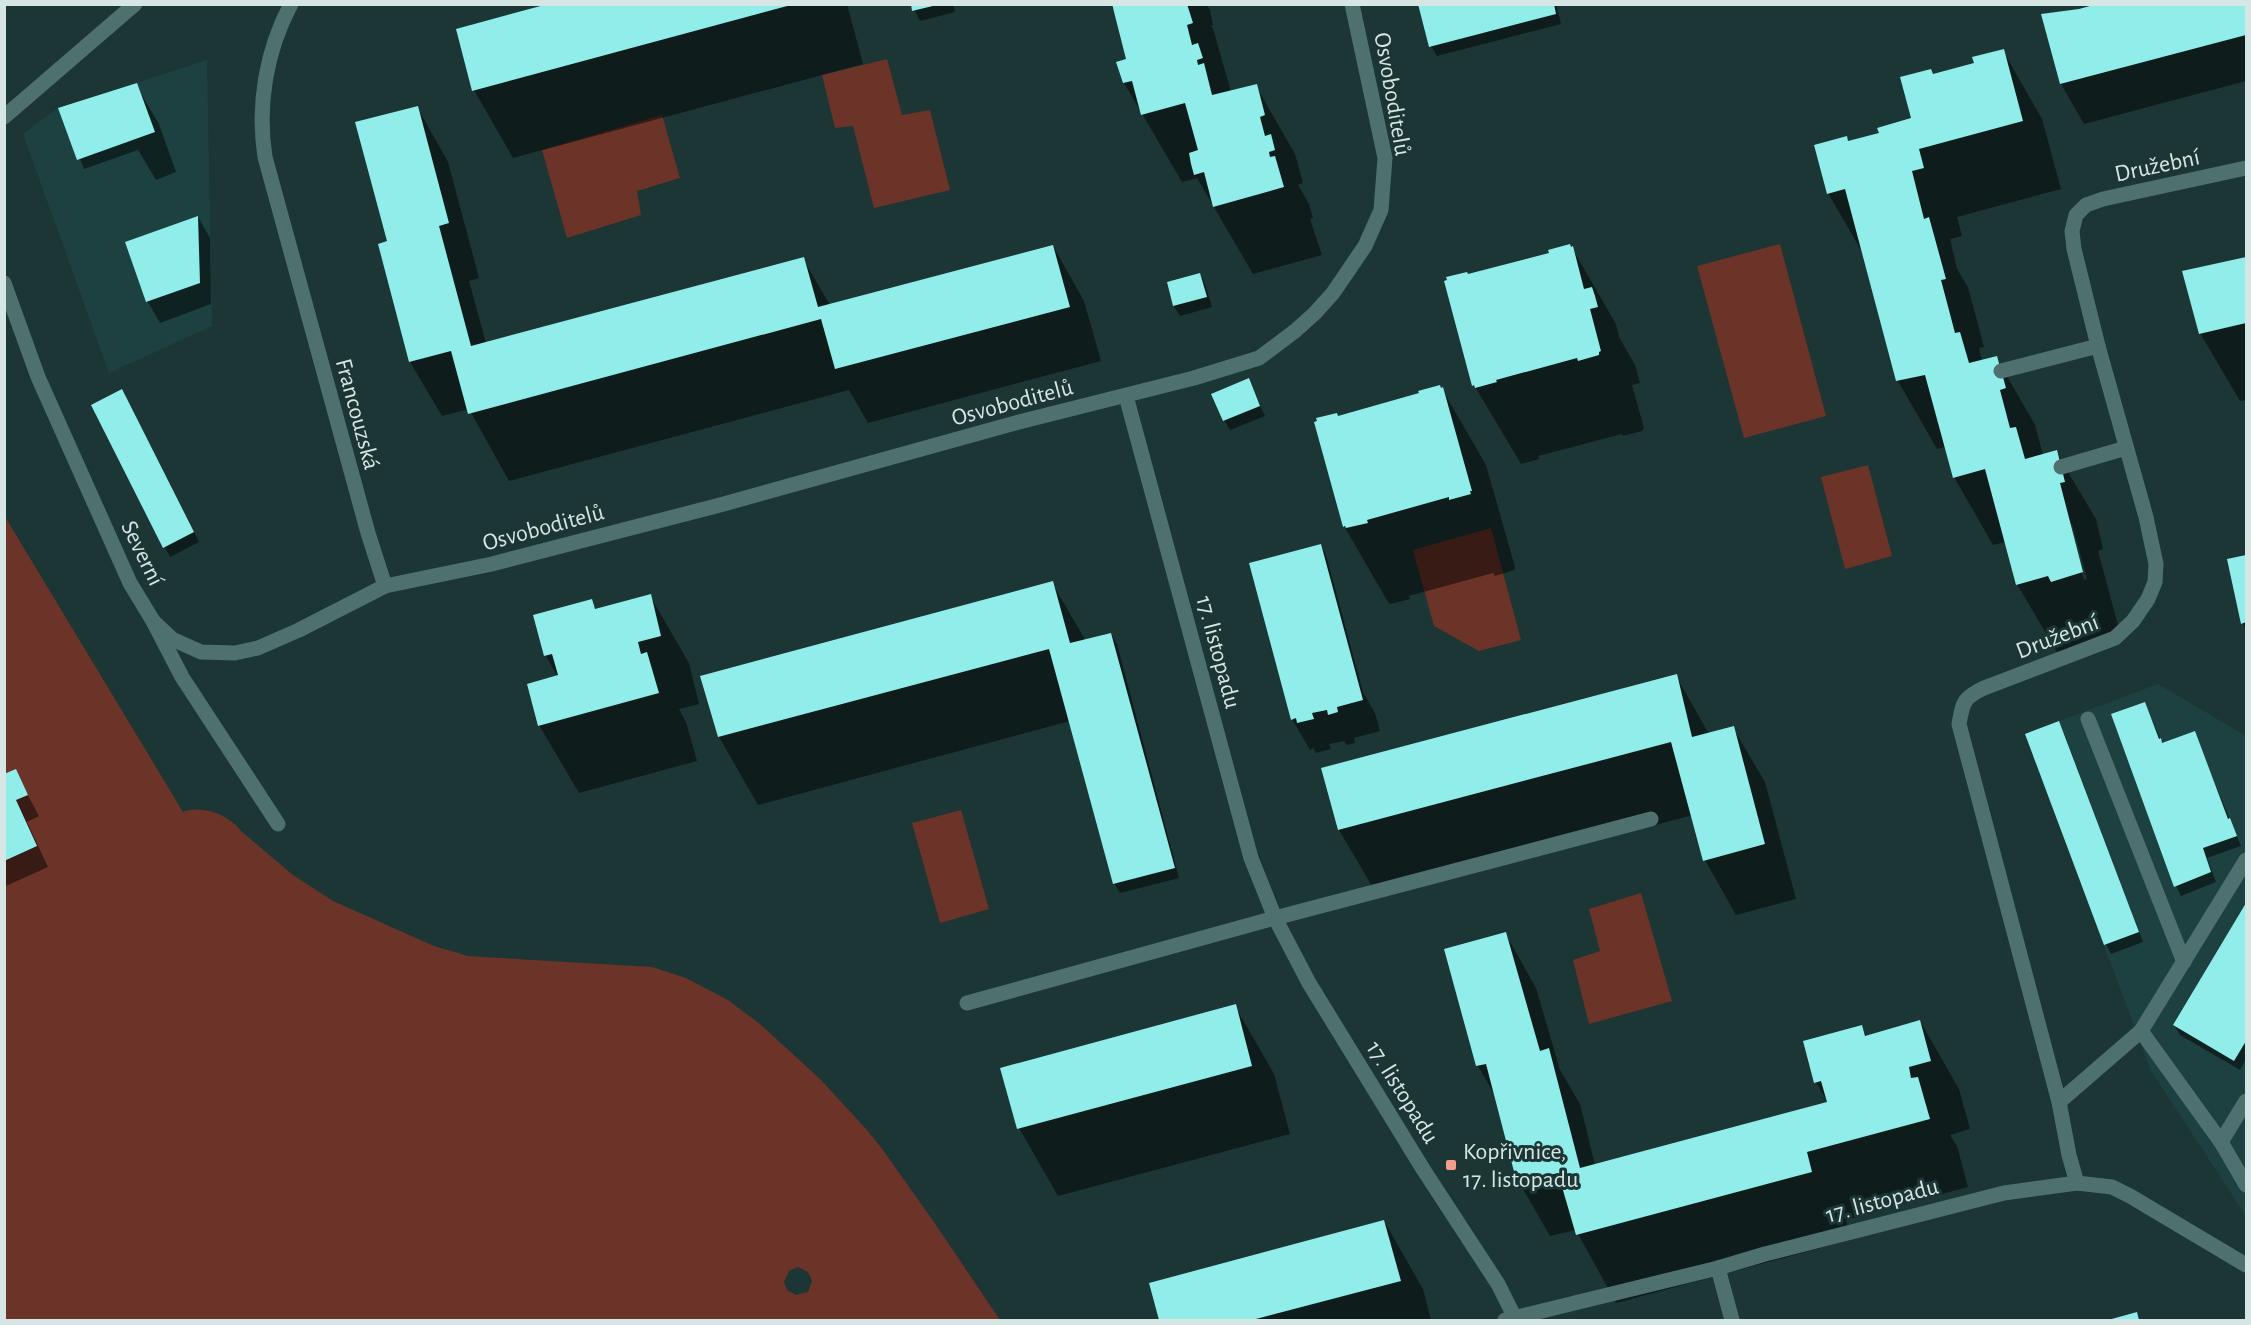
<svg xmlns="http://www.w3.org/2000/svg" width="2251" height="1325" viewBox="0 0 2251 1325" font-family="'Alegreya Sans',sans-serif">
	<rect width="100%" height="100%" fill="#1b3635"/>
	<g fill="#1d4141">
		<path d="M207,60L212,326L109,373L23,134L58,108Z"/>
		<path d="M2158,684L2246,736V1216L2151,1071L2025,734Z"/>
	</g>
	<g fill="#6c3328" fill-rule="evenodd">
		<path d="M887,59L902,115L930,110L950,190L874,208L853,126L835,128L822,75Z"/>
		<path d="M662,115L680,178L637,191L641,215L567,238L542,150Z"/>
		<path d="M1780,244L1826,416L1744,438L1697,266Z"/>
		<path d="M1868,465L1892,556L1845,569L1821,477Z"/>
		<path d="M4,515L183,812C202,805 228,814 241,831L293,875L333,901L434,946L468,956L652,967L686,978L728,1000L760,1024L821,1080L867,1130L883,1150L936,1225L1000,1320H5ZM798,1267L808,1272L812,1281L808,1292L796,1295L787,1290L784,1282L789,1271Z"/>
		<path d="M1491,528L1521,640L1479,651L1434,626L1413,550Z"/>
		<path d="M961,810L989,909L940,923L912,823Z"/>
		<path d="M1641,893L1672,1001L1589,1024L1573,960L1600,951L1589,909Z"/>
	</g>
	<g fill="#0007" fill-rule="evenodd">
		<path d="M554,4H847L863,64L513,158L474,90Z"/>
		<path d="M912,4H953L955,12L920,21Z"/>
		<path d="M1110,4H1206L1210,10L1213,25H1211L1214,32L1231,92L1256,86L1295,154L1303,183L1298,185L1309,204L1313,218L1310,219L1322,255L1253,274L1197,178L1182,182L1124,83L1118,63L1128,60L1116,14Z"/>
		<path d="M1419,4H1556L1561,24L1437,56L1431,46Z"/>
		<path d="M2102,4H2246V81L2084,124L2061,84L2043,15L2079,11Z"/>
		<path d="M2003,51L2042,119L2061,189L1957,217L1962,236L1950,239L1957,269L1968,287L1984,347L1979,348L1982,361L1996,357L2035,425L2043,455L2056,452L2096,519L2103,549L2098,551L2122,640L2057,652L2017,584L2006,542L1993,545L1954,477L1946,447L1937,449L1898,381L1865,257L1828,193L1846,138L1849,143L1880,134L1913,120L1933,75L1976,64ZM2069,524H2072L2087,579L2084,580Z"/>
		<path d="M136,85L159,124L176,172L156,180L138,150L84,169L60,109Z"/>
		<path d="M417,107L448,162L479,278L469,281L486,343L803,259L830,305L1053,246L1084,301L1101,361L868,423L849,390L509,481L469,409L442,416L410,362L389,242Z"/>
		<path d="M198,217L210,238L211,304L160,323L148,302L127,243Z"/>
		<path d="M1572,248L1616,324L1619,337L1635,365L1640,383L1632,385L1644,428L1642,431L1623,436L1622,434L1538,456L1539,459L1521,464L1474,385L1446,282Z"/>
		<path d="M2246,259V400L2240,401L2200,333L2184,272Z"/>
		<path d="M1200,274L1205,284L1212,307L1180,316L1174,306L1168,283Z"/>
		<path d="M1248,380L1265,416L1230,430L1224,420Z"/>
		<path d="M1442,389L1486,465L1515,567L1514,570L1495,576L1493,573L1409,596L1410,599L1391,604L1388,602L1344,526L1338,417Z"/>
		<path d="M127,401L199,542L170,557L165,547Z"/>
		<path d="M1321,545L1326,555L1363,692L1375,713L1380,731L1354,738L1355,743L1347,745L1344,741L1329,744L1331,749L1316,753L1313,748L1310,750L1292,719Z"/>
		<path d="M2246,557V630L2243,623L2229,561Z"/>
		<path d="M1052,583L1086,641L1111,634L1117,644L1179,878L1120,893L1114,883L1070,721L758,805L719,737L702,677Z"/>
		<path d="M650,596L689,663L699,704L679,709L686,722L697,761L579,793L539,725L558,677L546,656L535,616L591,601L596,610Z"/>
		<path d="M1676,676L1709,734L1733,728L1765,782L1796,899L1736,915L1705,860L1693,815L1379,898L1339,830L1323,770Z"/>
		<path d="M2145,704L2163,745L2194,733L2241,846L2207,858L2216,882L2181,896L2176,886Z"/>
		<path d="M2059,723L2064,733L2143,942L2111,954L2106,944Z"/>
		<path d="M15,771L39,816L27,822L48,867L6,886L4,776Z"/>
		<path d="M2246,906V1059L2240,1070L2180,1035L2174,1025Z"/>
		<path d="M1505,933L1536,988L1560,1070L1580,1104L1595,1165L1828,1103L1816,1082L1861,1027L1867,1037L1920,1021L1959,1089L1970,1129L1950,1135L1957,1146L1968,1187L1846,1220L1850,1240L1616,1303L1576,1230L1550,1236L1519,1182L1497,1099L1478,1066L1446,950Z"/>
		<path d="M1235,1006L1274,1074L1290,1134L1058,1196L1019,1128Z"/>
		<path d="M1384,1221L1423,1289L1431,1320H1160L1151,1284Z"/>
	</g>
	<g fill="#90edea">
		<path d="M548,4H791V5L472,91L456,29Z"/>
		<path d="M911,4H937V5L912,11Z"/>
		<path d="M1112,4H1187L1193,23L1187,25L1192,45L1198,43L1203,58L1197,60L1198,65L1204,63L1212,95L1257,84L1265,115L1260,117L1265,136L1271,134L1275,150L1269,152L1270,157L1275,156L1284,187L1213,207L1204,172L1194,175L1191,164L1189,153L1198,150L1185,103L1141,115L1132,81L1123,83L1116,62L1126,59Z"/>
		<path d="M1418,4H1554L1556,14L1429,47Z"/>
		<path d="M2097,4H2246V35L2060,84L2041,14L2079,9Z"/>
		<path d="M2004,49L2023,121L1919,149L1924,168L1912,171L1924,219L1929,217L1946,279L1941,280L1955,333L1960,332L1969,363L1997,356L2006,388L2000,390L2010,428L2016,427L2025,459L2057,450L2065,482L2060,483L2083,572L2051,582L2048,576L2016,585L1985,469L1953,478L1925,375L1896,381L1845,189L1827,194L1814,145L1847,136L1848,141L1879,133L1877,128L1911,118L1900,77L1931,69L1933,74L1974,63L1972,57Z"/>
		<path d="M137,83L155,132L77,160L58,108Z"/>
		<path d="M418,106L449,223L439,226L471,346L804,257L818,307L1053,245L1070,307L835,369L821,319L468,414L451,351L409,362L378,244L387,241L355,122Z"/>
		<path d="M198,216L200,283L146,302L125,242Z"/>
		<path d="M1570,244L1571,247L1573,246L1584,289L1592,287L1595,296L1598,307L1590,309L1601,351L1599,352V355L1578,361L1577,358L1496,380L1497,382L1475,388L1474,385L1472,386L1444,281L1447,280L1446,277L1467,272L1468,274L1549,253L1548,250Z"/>
		<path d="M2246,257V323L2199,334L2182,271Z"/>
		<path d="M1200,273L1207,297L1173,306L1167,282Z"/>
		<path d="M1249,378L1260,406L1223,421L1211,394Z"/>
		<path d="M1440,385L1441,388L1443,387L1472,491H1470L1471,494L1449,500V497L1367,520L1368,523L1346,528L1345,526L1343,527L1314,422L1317,421L1316,418L1337,413L1338,416L1419,393L1418,391Z"/>
		<path d="M122,389L194,532L163,548L91,405Z"/>
		<path d="M1321,544L1363,700L1337,707L1338,712L1328,715L1327,710L1312,713L1314,719L1297,723L1296,718L1291,720L1249,563Z"/>
		<path d="M2246,555V622L2241,624L2227,559Z"/>
		<path d="M1053,581L1070,643L1111,633L1175,868L1113,884L1049,649L718,737L700,676Z"/>
		<path d="M651,594L661,636L638,642L641,654L647,652L659,693L538,726L527,684L558,675L552,654L544,656L533,615L592,599L595,609Z"/>
		<path d="M1677,674L1692,737L1734,726L1765,844L1703,861L1671,742L1338,830L1321,768Z"/>
		<path d="M2145,702L2159,739L2161,738L2162,743L2195,731L2228,819L2230,818L2237,836L2203,848L2211,872L2174,887L2111,714Z"/>
		<path d="M2059,721L2139,932L2104,945L2025,734Z"/>
		<path d="M16,769L28,795L16,800L37,846L4,861V774Z"/>
		<path d="M2246,903V1041L2234,1061L2173,1025Z"/>
		<path d="M1506,932L1540,1051L1549,1048L1580,1168L1827,1102L1821,1081L1814,1083L1803,1041L1862,1025L1865,1036L1920,1020L1931,1061L1909,1067L1911,1078L1918,1077L1930,1119L1807,1152L1812,1172L1576,1235L1558,1173L1517,1183L1486,1064L1476,1066L1444,949Z"/>
		<path d="M1236,1004L1252,1066L1017,1129L1000,1068Z"/>
		<path d="M1384,1220L1401,1281L1252,1320H1159L1149,1283Z"/>
		<path d="M2137,1312L2139,1320H2108Z"/>
	</g>
	<g fill="none" stroke-linecap="round" stroke-linejoin="round">
		<g stroke="#4e7170" stroke-width="15">
			<path d="M291,4C266,51 257,105 265,157L368,533L385,586"/>
			<path d="M4,117L135,4"/>
			<path d="M4,283L38,377L130,583L153,621L182,677L278,824"/>
			<path d="M2001,371L2098,346"/>
			<path d="M1126,396L1251,858L1275,918L1309,983L1423,1169L1498,1284L1515,1318"/>
			<path d="M2061,467L2126,448"/>
			<path d="M153,621L172,639L201,652L235,653L258,648L299,630L385,586L492,564L720,505L1019,422L1194,378L1259,358L1295,331L1315,313L1333,293L1365,246L1381,210L1385,158L1352,4"/>
			<path d="M2088,719L2184,962"/>
			<path d="M2246,860L2141,1031L2221,1142L2246,1185"/>
			<path d="M967,1003L1275,918L1651,819"/>
			<path d="M2059,1102L2141,1031"/>
			<path d="M2221,1142L2246,1101"/>
			<path d="M2077,1183L2069,1155L2059,1102L1959,724C1963,702 1963,698 1984,688L2115,638L2133,621L2148,599L2155,582L2156,564L2146,517L2098,346L2074,249L2072,231L2076,215L2086,205L2103,199L2246,168"/>
			<path d="M1718,1268L1732,1320"/>
			<path d="M1505,1320L1718,1268L1765,1254L2004,1193L2077,1183L2112,1187L2130,1196L2246,1265"/>
		</g>
	</g>
	<rect fill="#f49d8b" stroke="#1b3635" stroke-width="2" x="1445" y="1159" width="12" height="12" rx="3"/>
	<g text-anchor="middle" stroke-width="6" stroke-linejoin="round" paint-order="stroke">
		<g font-size="24" fill="#d6e6e5" stroke="#1b3635">
			<text transform="translate(1393 94) rotate(80)" y="8">Osvoboditelů</text>
			<text transform="translate(2157 165) rotate(-12)" y="8">Družební</text>
			<text transform="translate(1012 402) rotate(-15)" y="8">Osvoboditelů</text>
			<text transform="translate(358 414) rotate(75)" y="8">Francouzská</text>
			<text transform="translate(543 527) rotate(-15)" y="8">Osvoboditelů</text>
			<text transform="translate(143 553) rotate(64)" y="8">Severní</text>
			<text transform="translate(2057 636) rotate(-21)" y="8">Družební</text>
			<text transform="translate(1219 652) rotate(75)" y="8">17. listopadu</text>
			<text transform="translate(1403 1092) rotate(58)" y="8">17. listopadu</text>
			<text transform="translate(1882 1200) rotate(-15)" y="8">17. listopadu</text>
		</g>
		<g font-size="24" fill="#d6e6e5" stroke="#1b3635" text-anchor="start">
			<text x="1463" y="1159">Kopřivnice,<tspan x="1463" dy="28">17. listopadu</tspan></text>
		</g>
	</g>
	<rect width="2251" height="1325" fill="none" stroke="#d6e6e5" stroke-width="12"/>
</svg>
